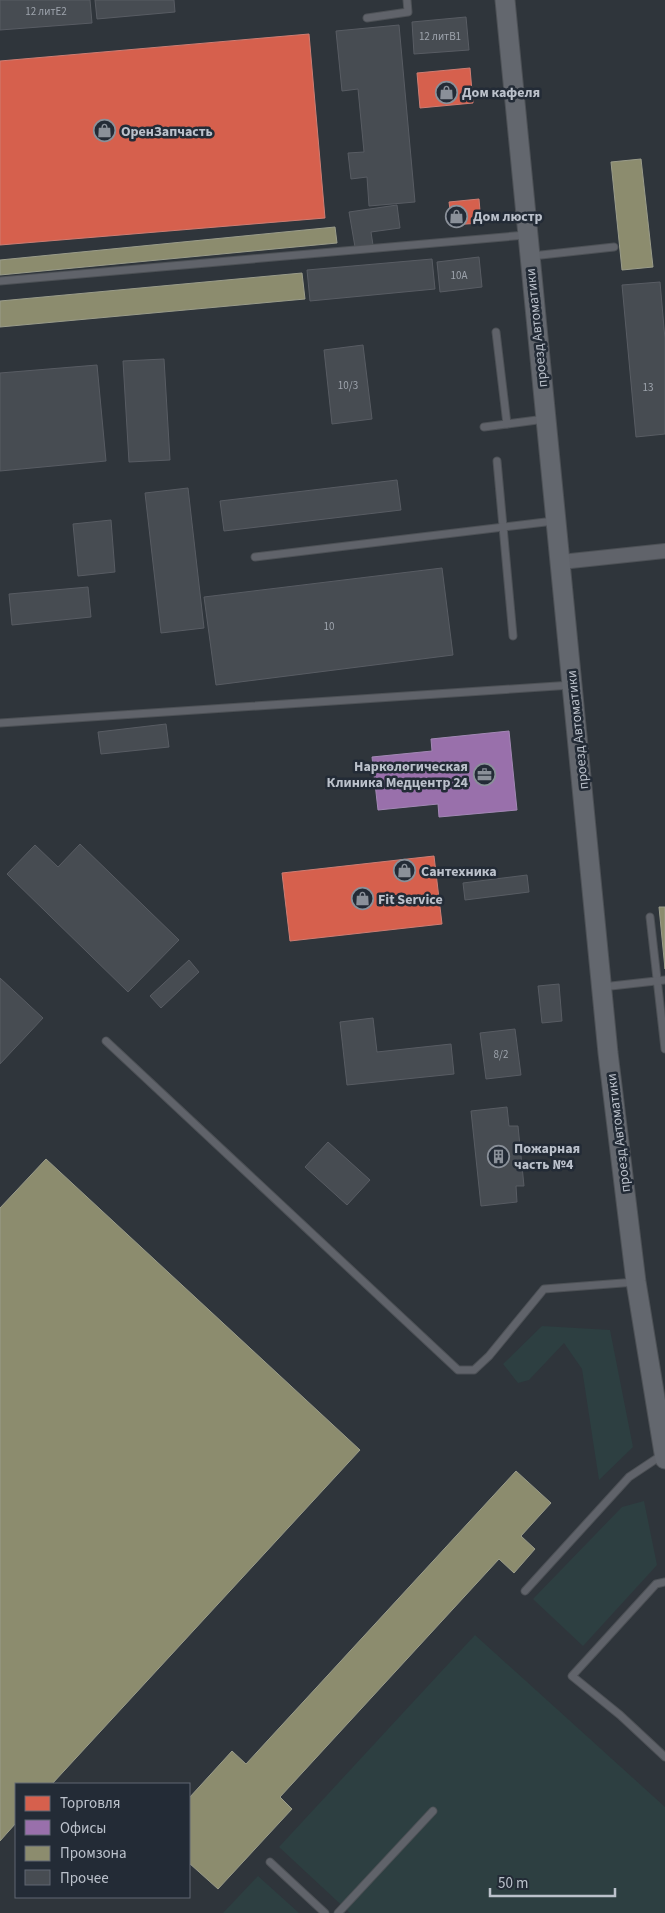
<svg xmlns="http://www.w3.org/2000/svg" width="665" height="1913" viewBox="0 0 665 1913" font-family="'Source Sans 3',sans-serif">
	<rect width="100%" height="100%" fill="#2f353b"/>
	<g fill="#2d3f41">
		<path d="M542,1326L610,1330L633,1447L599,1480L582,1369L564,1343L529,1380L518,1383L503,1364Z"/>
		<path d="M644,1501L657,1565L583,1646L533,1599L622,1507Z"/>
		<path d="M475,1635L665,1807V1913H350L279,1847Z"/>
		<path d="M258,1876L299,1913H223Z"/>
	</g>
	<g fill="#d6604d" stroke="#ce7d73">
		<path d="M309,34L325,218L0,245V61Z"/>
		<path d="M470,68L473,103L420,108L417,73Z"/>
		<path d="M479,199L481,223L452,225L449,202Z"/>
		<path d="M434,856L442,924L290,941L282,873Z"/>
	</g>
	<path fill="#9970ab" stroke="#a388b5" d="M509,731L517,810L439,817L438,804L378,810L372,757L432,751L431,739Z"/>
	<g fill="#8c8c6e" stroke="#9a9c8a">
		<path d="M641,159L653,267L622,270L611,162Z"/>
		<path d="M335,227L337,243L0,275V260Z"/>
		<path d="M302,273L305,299L0,327V301Z"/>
		<path d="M659,907H665V969Z"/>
		<path d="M46,1159L360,1450L52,1784H16V1823L0,1841V1208Z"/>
		<path d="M516,1471L551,1503L521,1536L535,1549L514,1573L499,1559L280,1797L292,1809L218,1889L189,1863V1798L232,1751L246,1764Z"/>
	</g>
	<g fill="#474c52" stroke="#585c63">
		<path d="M0,0H90L92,23L0,30Z"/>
		<path d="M95,0H174L175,12L97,19Z"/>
		<path d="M466,17L469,50L414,54L412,22Z"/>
		<path d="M399,25L415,202L369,206L367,177L351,179L348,153L364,152L358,89L342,91L336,31Z"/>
		<path d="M397,205L400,228L371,232L373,245L355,247L349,212Z"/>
		<path d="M479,257L482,287L440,292L437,262Z"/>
		<path d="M432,259L435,289L310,301L307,270Z"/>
		<path d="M660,282L665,339V434L636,437L622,285Z"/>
		<path d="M363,345L372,419L332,424L324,350Z"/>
		<path d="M164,359L170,460L129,462L123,361Z"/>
		<path d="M97,365L106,461L0,471V373Z"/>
		<path d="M397,480L401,510L224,531L220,501Z"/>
		<path d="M188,488L204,628L161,633L145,493Z"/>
		<path d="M111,520L115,572L78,576L73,524Z"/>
		<path d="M442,568L453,655L216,685L204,597Z"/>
		<path d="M88,587L91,617L12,625L9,594Z"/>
		<path d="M166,724L169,747L101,754L98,732Z"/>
		<path d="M80,844L179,940L128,992L7,874L35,845L58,867Z"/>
		<path d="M527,875L529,892L465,900L463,883Z"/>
		<path d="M189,960L199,972L161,1008L150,996Z"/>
		<path d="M0,978L43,1018L0,1064Z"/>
		<path d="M559,984L562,1021L542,1023L538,986Z"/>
		<path d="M373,1018L377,1052L451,1044L454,1074L347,1085L340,1022Z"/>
		<path d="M515,1029L521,1075L486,1079L480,1033Z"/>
		<path d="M507,1107L509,1126H518L524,1186H516L517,1202L481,1206L471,1111Z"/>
		<path d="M328,1142L370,1180L347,1205L305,1167Z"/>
	</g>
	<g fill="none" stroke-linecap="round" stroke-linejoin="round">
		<defs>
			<g id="lane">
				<path d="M367,18L408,12L407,0"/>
				<path d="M532,256L614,247"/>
				<path d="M0,281L526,235"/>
				<path d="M496,332L507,424"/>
				<path d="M484,427L545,419"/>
				<path d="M497,461L513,636"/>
				<path d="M255,557L554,521"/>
				<path d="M0,723L572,685"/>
				<path d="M650,917L665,1049"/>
				<path d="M602,987L665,980"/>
				<path d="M106,1041L458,1370H474L489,1356L544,1289L636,1282"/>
				<path d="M665,1582L656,1584L572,1676L620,1715L665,1757"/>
				<path d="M525,1591L629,1477L662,1455"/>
				<path d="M270,1862L325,1913"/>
				<path d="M338,1913L433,1811"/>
			</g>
			<path id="street" d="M561,562L665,551"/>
			<path id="secondary" d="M505,0L608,1053L636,1282L665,1459"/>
		</defs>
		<use href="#lane" stroke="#4d5156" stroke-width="9"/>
		<use href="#street" stroke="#4d5156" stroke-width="16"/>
		<use href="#secondary" stroke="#4d5156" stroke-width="21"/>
		<use href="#lane" stroke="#60636a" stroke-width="7"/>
		<use href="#street" stroke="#60636a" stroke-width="14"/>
		<use href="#secondary" stroke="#63676e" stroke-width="19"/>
	</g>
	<defs>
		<symbol id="shop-ring" viewBox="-11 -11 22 22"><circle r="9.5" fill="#232b36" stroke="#8a9099" stroke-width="1.5"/><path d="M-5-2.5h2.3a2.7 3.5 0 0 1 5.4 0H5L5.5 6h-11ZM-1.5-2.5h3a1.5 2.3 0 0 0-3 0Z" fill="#8a9099"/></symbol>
		<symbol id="office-ring" viewBox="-11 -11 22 22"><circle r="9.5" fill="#232b36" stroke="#8a9099" stroke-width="1.5"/><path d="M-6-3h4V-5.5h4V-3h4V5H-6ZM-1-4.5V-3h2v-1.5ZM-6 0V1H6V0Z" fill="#8a9099"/></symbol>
		<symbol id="building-ring" viewBox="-11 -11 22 22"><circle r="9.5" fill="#232b36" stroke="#8a9099" stroke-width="1.5"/><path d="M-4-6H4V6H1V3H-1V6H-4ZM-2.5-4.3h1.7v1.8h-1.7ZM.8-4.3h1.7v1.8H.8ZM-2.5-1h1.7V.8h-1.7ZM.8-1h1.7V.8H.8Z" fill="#8a9099"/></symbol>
	</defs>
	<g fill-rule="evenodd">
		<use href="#shop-ring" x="434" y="80" width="25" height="25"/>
		<use href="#shop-ring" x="92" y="118" width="25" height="25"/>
		<use href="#shop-ring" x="444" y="204" width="25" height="25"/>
		<use href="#office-ring" x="472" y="762" width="25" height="25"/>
		<use href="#shop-ring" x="392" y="858" width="25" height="25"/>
		<use href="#shop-ring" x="350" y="886" width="25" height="25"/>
		<use href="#building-ring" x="486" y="1144" width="25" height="25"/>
	</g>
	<g text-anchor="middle" stroke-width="5" stroke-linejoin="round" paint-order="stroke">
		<g font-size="11" fill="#9ea4ad">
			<text x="46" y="15">12 литЕ2</text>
			<text x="440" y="40">12 литВ1</text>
			<text x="459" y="279">10А</text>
			<text x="348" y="389">10/3</text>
			<text x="648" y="391">13</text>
			<text x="329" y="630">10</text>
			<text x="501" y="1058">8/2</text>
		</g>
		<g font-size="14" font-weight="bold" fill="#bbc1cb" stroke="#232b36" text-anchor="start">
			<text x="462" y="97">Дом кафеля</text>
			<text x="121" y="136">ОренЗапчасть</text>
			<text x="473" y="221">Дом люстр</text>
			<text x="468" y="771" text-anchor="end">Наркологическая<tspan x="468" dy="16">Клиника Медцентр 24</tspan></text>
			<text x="421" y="876">Сантехника</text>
			<text x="378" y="904">Fit Service</text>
			<text x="514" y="1153">Пожарная<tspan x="514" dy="16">часть №4</tspan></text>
		</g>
		<g font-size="14" fill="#bbc1cb" stroke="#232b36">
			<text transform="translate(536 328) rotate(-96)" y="5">проезд Автоматики</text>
			<text transform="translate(577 730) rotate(-96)" y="5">проезд Автоматики</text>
			<text transform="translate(618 1133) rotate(-97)" y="5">проезд Автоматики</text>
		</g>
	</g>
	<rect x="15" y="1783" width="175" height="115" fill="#232b36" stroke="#606772"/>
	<rect x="25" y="1796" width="25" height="15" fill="#d6604d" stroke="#606772"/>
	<text x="60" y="1808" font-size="15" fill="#bbc1cb">Торговля</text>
	<rect x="25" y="1820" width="25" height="15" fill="#9970ab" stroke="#606772"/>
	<text x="60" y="1833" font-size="15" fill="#bbc1cb">Офисы</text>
	<rect x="25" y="1846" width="25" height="15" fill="#8c8c6e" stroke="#606772"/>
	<text x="60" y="1858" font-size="15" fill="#bbc1cb">Промзона</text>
	<rect x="25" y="1870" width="25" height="15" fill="#474c52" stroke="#606772"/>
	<text x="60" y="1883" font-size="15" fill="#bbc1cb">Прочее</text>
	<path d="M490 1888v8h125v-8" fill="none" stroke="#bbc1cb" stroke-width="2.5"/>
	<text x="498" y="1888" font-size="15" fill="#bbc1cb" stroke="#232b36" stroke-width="4" paint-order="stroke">50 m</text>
</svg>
